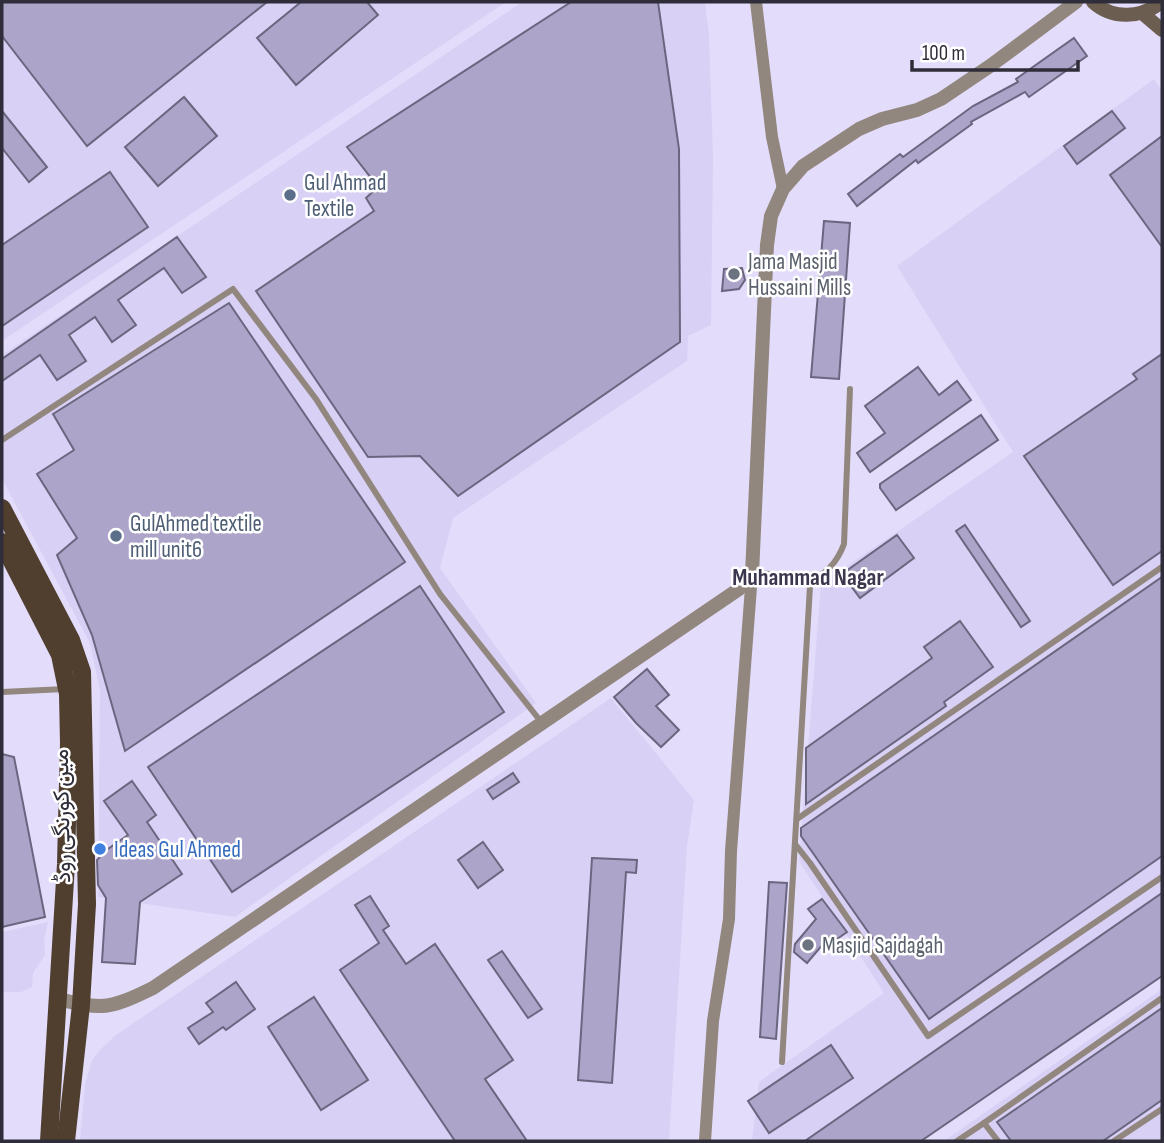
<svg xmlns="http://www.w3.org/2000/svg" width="1164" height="1143" viewBox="0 0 1164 1143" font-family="'Sofia Sans Condensed',Vazirmatn,sans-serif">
	<rect width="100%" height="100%" fill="#e3ddfb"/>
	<g fill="#d8d0f5">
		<path d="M2,2H506L2,341Z"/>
		<path d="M522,2H705L709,35L713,157L711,325L688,336L687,361L453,518L440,568L536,703L235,917L98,897L100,691L90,643L2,479V355Z"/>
		<path d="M1154,79L1162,91V977L919,1141H752L759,1082L884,993L799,861L821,584L1013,452L897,266Z"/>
		<path d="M611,698L694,800L687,846L669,1141H80L85,1084L92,1060L100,1050L116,1035Z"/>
		<path d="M48,922L44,940L45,955L33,973L32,987L21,992H2V932Z"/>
		<path d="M1162,989V1141H944Z"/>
	</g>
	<g fill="#ada5c9" stroke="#6b6680" stroke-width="2">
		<path d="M2,2H267L87,146L2,36Z"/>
		<path d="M301,2H367L378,15L296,85L257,38Z"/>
		<path d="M571,2H658L679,149L680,342L458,496L420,456L368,457L256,291L374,211L366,198L378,187L347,147Z"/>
		<path d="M1074,38L1087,56L1029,97L1025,92L971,122L972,124L918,163L916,160L857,206L848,194L900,154L903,157L973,106L1018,82L1016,79Z"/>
		<path d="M184,97L217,136L158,186L125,147Z"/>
		<path d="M2,111L47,167L29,182L2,148Z"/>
		<path d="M1112,111L1125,128L1077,164L1064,146Z"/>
		<path d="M1162,136V247L1110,175Z"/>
		<path d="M110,172L148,227L2,326V245Z"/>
		<path d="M824,221L850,223L839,379L811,377Z"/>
		<path d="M177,237L206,277L182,293L164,268L118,300L136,325L112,342L95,317L69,335L86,361L57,380L40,355L2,381V359Z"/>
		<path d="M742,268L745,280L739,289L722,291L724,269Z"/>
		<path d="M229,303L405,562L125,751L92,635L57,555L77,538L37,474L74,450L53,414Z"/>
		<path d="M1162,354V551L1113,585L1024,456L1137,379L1133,374Z"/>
		<path d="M918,367L939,395L957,381L971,400L870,472L857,453L885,433L865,406Z"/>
		<path d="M981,415L998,440L896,510L880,488V484Z"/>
		<path d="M965,525L1030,621L1021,627L956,531Z"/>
		<path d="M897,535L914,558L860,598L842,574Z"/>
		<path d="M1162,577V856L929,1019L801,836V828Z"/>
		<path d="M420,586L504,712L232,892L148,767Z"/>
		<path d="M960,621L993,667L944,702L946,706L806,804V748L932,658L924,647Z"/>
		<path d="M647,669L669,695L656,706L679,730L661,747L636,723L614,697Z"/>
		<path d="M2,754L14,757L45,917L2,927Z"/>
		<path d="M513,773L519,782L493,799L487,790Z"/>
		<path d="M132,781L156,815L147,822L182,874L140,902L135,964L102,962L106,898L98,885L97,860L105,851L128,835L104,801Z"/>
		<path d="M483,842L503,870L478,888L458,860Z"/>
		<path d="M592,858L637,860L636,873L626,872L612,1083L578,1080Z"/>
		<path d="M769,882L787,883L776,1039L760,1037Z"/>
		<path d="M1162,893V976L921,1141H805Z"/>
		<path d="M370,896L389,926L383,930L406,964L435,944L513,1060L485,1079L527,1141H455L340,970L379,943L355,905Z"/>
		<path d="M822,899L847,932L833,942L829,937L807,963L794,952L795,944L816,919L808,909Z"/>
		<path d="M502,951L542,1009L528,1018L488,960Z"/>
		<path d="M236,982L255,1009L226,1030L223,1027L199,1044L188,1028L213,1012L206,1003Z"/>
		<path d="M314,997L368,1080L321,1110L268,1027Z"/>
		<path d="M1162,1008V1100L1103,1141H1011L997,1122Z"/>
		<path d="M831,1045L853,1078L769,1133L748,1101Z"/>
	</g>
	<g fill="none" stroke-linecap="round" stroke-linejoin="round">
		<g stroke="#92877e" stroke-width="6">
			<path d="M2,440L233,289L316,399L440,594L542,723"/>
			<path d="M754,572L803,579L810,586L782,1062"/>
			<path d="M807,583C826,574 837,563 844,544L850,389"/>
			<path d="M2,692L65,689"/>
			<path d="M797,819L1162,567"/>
			<path d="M795,844L810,863L928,1036L1162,877"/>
			<path d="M957,1141L984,1123"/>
			<path d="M998,1141L984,1123L1162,998"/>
			<path d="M1114,1141L1162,1109"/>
		</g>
		<g stroke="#92877e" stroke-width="12">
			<path d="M756,2L772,137L783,189"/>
			<path d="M705,1141L713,1021L729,919L731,851L752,574"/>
		</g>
		<path stroke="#92877e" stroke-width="14" d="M59,999C103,1011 112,1008 153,988L739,589L752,574L767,245L771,216L783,189L803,166L859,129L882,119L917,110L941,99L990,66L1076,2"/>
		<g stroke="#6b5d4f" stroke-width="14">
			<path d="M1093,2C1113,20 1141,18 1162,2"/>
			<path d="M1142,13L1162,30"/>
		</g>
		<g stroke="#503f2f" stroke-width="18">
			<path d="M2,508L71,640L82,672L87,904L81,1005L66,1141"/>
			<path d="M2,542L60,655L68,694L69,743L66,864L49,1141"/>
		</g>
	</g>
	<g fill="#5c6f8a" stroke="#fff" stroke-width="2.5">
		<circle cx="290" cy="195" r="7"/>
		<circle cx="116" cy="536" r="7"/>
	</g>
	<g fill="#6b7280" stroke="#fff" stroke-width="2.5">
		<circle cx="734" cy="274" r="7"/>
		<circle cx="808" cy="945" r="7"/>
	</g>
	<circle fill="#3f7fe0" stroke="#fff" stroke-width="2.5" cx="100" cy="849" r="7"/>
	<g text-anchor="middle" stroke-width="5" stroke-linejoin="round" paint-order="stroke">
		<g font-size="23" fill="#4e5e75" stroke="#fff" text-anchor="start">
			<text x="304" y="190">Gul Ahmad<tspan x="304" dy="26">Textile</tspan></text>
			<text x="130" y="531">GulAhmed textile<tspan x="130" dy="26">mill unit6</tspan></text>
		</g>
		<g font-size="23" fill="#5b616d" stroke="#fff" text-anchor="start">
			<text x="748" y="269">Jama Masjid<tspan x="748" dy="26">Hussaini Mills</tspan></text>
			<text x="822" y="953">Masjid Sajdagah</text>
		</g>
		<g font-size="23" fill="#2f2d39" stroke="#fff">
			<text transform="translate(61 816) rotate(-91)" y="8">مین کورنگی روڈ</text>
		</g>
		<g font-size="23" fill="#366cbe" stroke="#fff" text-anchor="start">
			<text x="114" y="857">Ideas Gul Ahmed</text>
		</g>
		<g font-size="24" font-weight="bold" fill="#3c364e" stroke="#fff">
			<text x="808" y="585">Muhammad Nagar</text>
		</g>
	</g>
	<rect width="1164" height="1143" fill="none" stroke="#2f2d39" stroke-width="7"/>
	<path d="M912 60v10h166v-10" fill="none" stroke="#2f2d39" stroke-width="3.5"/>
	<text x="922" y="60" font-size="21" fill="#2f2d39" stroke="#ffffff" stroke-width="5" paint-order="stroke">100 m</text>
</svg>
